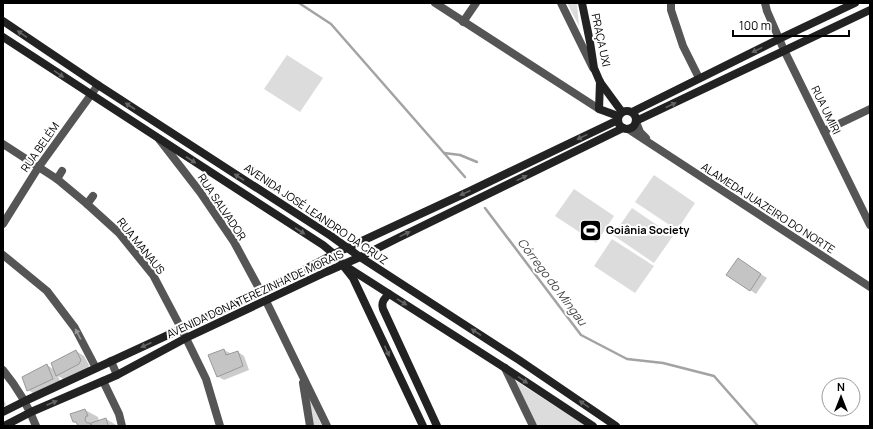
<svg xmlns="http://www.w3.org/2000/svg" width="873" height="429" viewBox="0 0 873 429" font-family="Manrope,sans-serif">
	<rect width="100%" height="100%" fill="#fff"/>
	<g fill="#dcdcdc">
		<path d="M567,3H577L579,26Z"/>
		<path d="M287,55L323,78L300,112L264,89Z"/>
		<path d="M654,175L695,203L677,230L635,202Z"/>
		<path d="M574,189L614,216L596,243L555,216Z"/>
		<path d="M632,208L673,236L654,263L613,235Z"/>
		<path d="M612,239L654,266L635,293L594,266Z"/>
		<path d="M516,381L586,426H536Z"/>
		<path d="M306,392L322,426H312Z"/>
	</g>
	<g fill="#0003">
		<path d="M744,263L767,278L756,294L750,290Z"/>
		<path d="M224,350L230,353L231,355L238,352L244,356L249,370L224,380L217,376Z"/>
		<path d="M76,351L84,356L89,365L88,369L65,380L58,376L61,383L36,395L28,390L47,365L55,370Z"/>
		<path d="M3,398L6,405L3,407Z"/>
		<path d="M85,410L98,417L99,421L106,419L118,426H79V424L74,421Z"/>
	</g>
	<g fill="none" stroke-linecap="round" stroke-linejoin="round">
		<g stroke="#a3a3a3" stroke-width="2.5">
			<path d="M299,3L331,24L465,177"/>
			<path d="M444,153L460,155L477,162"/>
			<path d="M485,208L581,335L627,359L663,363L714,376L758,426"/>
		</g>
	</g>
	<g fill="#c4c4c4" stroke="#999">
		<path d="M738,258L761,274L750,291L726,275Z"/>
		<path d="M224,349L226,355L238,351L243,366L217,377L208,355Z"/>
		<path d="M76,350L81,360L79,364L56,376L51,363Z"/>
		<path d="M47,364L53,379L27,391L22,377Z"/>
		<path d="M85,409L88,416H86L85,420L87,423H90L91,426H78L76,422H73L70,414Z"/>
		<path d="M106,418L108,425L106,426H92L91,423Z"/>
	</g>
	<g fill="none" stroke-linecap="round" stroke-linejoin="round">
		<g stroke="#555" stroke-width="8">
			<path d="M435,3L599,109"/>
			<path d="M561,3L593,68"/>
			<path d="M671,3V10L683,46L699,78"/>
			<path d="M765,3L767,11L784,50L870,225"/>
			<path d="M463,22L476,3"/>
			<path d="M636,122L640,132L646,138"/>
			<path d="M628,129L870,287"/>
			<path d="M824,131L870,109"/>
			<path d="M159,139L200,192L234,242L261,292"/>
			<path d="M3,144L57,179L87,204L119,233L153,275L181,328L206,379L220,426"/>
			<path d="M57,179L62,171"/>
			<path d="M87,204L93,196"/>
			<path d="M3,224L38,168L98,85"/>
			<path d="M3,255L47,291L75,328L96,368"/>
			<path d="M266,301L327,426"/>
			<path d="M111,361L117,375"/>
			<path d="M505,368L533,426"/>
			<path d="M3,370C17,387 28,405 36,426"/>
			<path d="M103,381L119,414L122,426"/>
			<path d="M303,383L310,426"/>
		</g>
		<g stroke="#222" stroke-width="8">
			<path d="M582,3L590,42L594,68L600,82L622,112"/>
			<path d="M3,21L98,85L331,236L360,257L519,360L616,426"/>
			<path d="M3,37L323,245L334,254L353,278L423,426"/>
			<path d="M600,82L599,109L618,116"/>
			<circle cx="627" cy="120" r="9"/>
			<path d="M632,112L779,39L855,3"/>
			<path d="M636,121L870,10"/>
			<path d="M347,267L505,368L593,426"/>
			<path d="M389,294C384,299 381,302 383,309L437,426"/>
			<path d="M3,412L25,401L261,292L334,254L470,191L618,120"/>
			<path d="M4,426L31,412L117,375L186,338L326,272L360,257L396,239L623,128"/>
		</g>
	</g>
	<defs><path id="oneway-solid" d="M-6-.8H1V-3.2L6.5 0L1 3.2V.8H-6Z"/></defs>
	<g fill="#646464">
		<use href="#oneway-solid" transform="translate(22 34) rotate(-146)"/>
		<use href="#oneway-solid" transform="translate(757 50) rotate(154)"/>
		<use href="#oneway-solid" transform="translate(59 74) rotate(34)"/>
		<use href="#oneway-solid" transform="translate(671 105) rotate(-26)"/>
		<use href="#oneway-solid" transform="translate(130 106) rotate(-147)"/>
		<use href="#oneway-solid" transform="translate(582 137) rotate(154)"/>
		<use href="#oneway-solid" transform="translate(191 160) rotate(33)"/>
		<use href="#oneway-solid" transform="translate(239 177) rotate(-147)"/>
		<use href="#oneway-solid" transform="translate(522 178) rotate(-26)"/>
		<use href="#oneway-solid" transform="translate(465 193) rotate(155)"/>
		<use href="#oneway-solid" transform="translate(300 231) rotate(33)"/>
		<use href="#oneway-solid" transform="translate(405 234) rotate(-26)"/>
		<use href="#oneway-solid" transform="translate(402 302) rotate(32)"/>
		<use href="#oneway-solid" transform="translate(476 332) rotate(-147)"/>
		<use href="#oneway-solid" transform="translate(146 345) rotate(155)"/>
		<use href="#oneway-solid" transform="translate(387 351) rotate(65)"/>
		<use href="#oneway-solid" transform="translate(523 380) rotate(34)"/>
		<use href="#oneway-solid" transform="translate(52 403) rotate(-23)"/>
		<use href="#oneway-solid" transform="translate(584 404) rotate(-146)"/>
	</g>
	<use fill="#999" href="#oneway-solid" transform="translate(78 334) rotate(-118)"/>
	<defs>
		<symbol id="stadium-square" viewBox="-11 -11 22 22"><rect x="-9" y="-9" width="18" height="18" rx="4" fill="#000" stroke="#fff"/><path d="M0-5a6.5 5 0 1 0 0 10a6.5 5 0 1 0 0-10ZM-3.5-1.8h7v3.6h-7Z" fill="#fff"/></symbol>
	</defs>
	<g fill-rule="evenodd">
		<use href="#stadium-square" x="578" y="218" width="25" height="25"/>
	</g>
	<g text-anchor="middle" stroke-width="4" stroke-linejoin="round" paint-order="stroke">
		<g font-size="11" fill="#000" stroke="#fff">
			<text transform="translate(601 40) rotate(78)" y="4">PRAÇA UXI</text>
			<text transform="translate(826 110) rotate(64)" y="4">RUA UMIRI</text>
			<text transform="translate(40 147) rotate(-55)" y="4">RUA BELÉM</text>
			<text transform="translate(222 207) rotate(56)" y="4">RUA SALVADOR</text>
			<text transform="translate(768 208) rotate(33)" y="4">ALAMEDA JUAZEIRO DO NORTE</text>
			<text transform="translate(316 214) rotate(34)" y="4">AVENIDA JOSÉ LEANDRO DA CRUZ</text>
			<text transform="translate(141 246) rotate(51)" y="4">RUA MANAUS</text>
			<text transform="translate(255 294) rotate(-25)" y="4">AVENIDA DONA TEREZINHA DE MORAIS</text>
		</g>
		<g font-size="11" font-weight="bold" fill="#000" stroke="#fff" text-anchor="start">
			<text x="606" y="234">Goiânia Society</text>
		</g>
		<g font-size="12" font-style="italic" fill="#444" stroke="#fff">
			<text transform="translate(552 282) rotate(53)" y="4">Córrego do Mingau</text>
		</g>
	</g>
	<rect width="873" height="429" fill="none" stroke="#000000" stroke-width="8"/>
	<g transform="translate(841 397)"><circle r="19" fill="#ffffff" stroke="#999999"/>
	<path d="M0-3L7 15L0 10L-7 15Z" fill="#000000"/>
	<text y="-6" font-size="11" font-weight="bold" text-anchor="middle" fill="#000000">N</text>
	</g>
	<path d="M733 30v6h116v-6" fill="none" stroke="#000000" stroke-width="2"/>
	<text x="739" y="30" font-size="12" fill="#000000" stroke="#ffffff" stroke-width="3" paint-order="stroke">100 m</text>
</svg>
